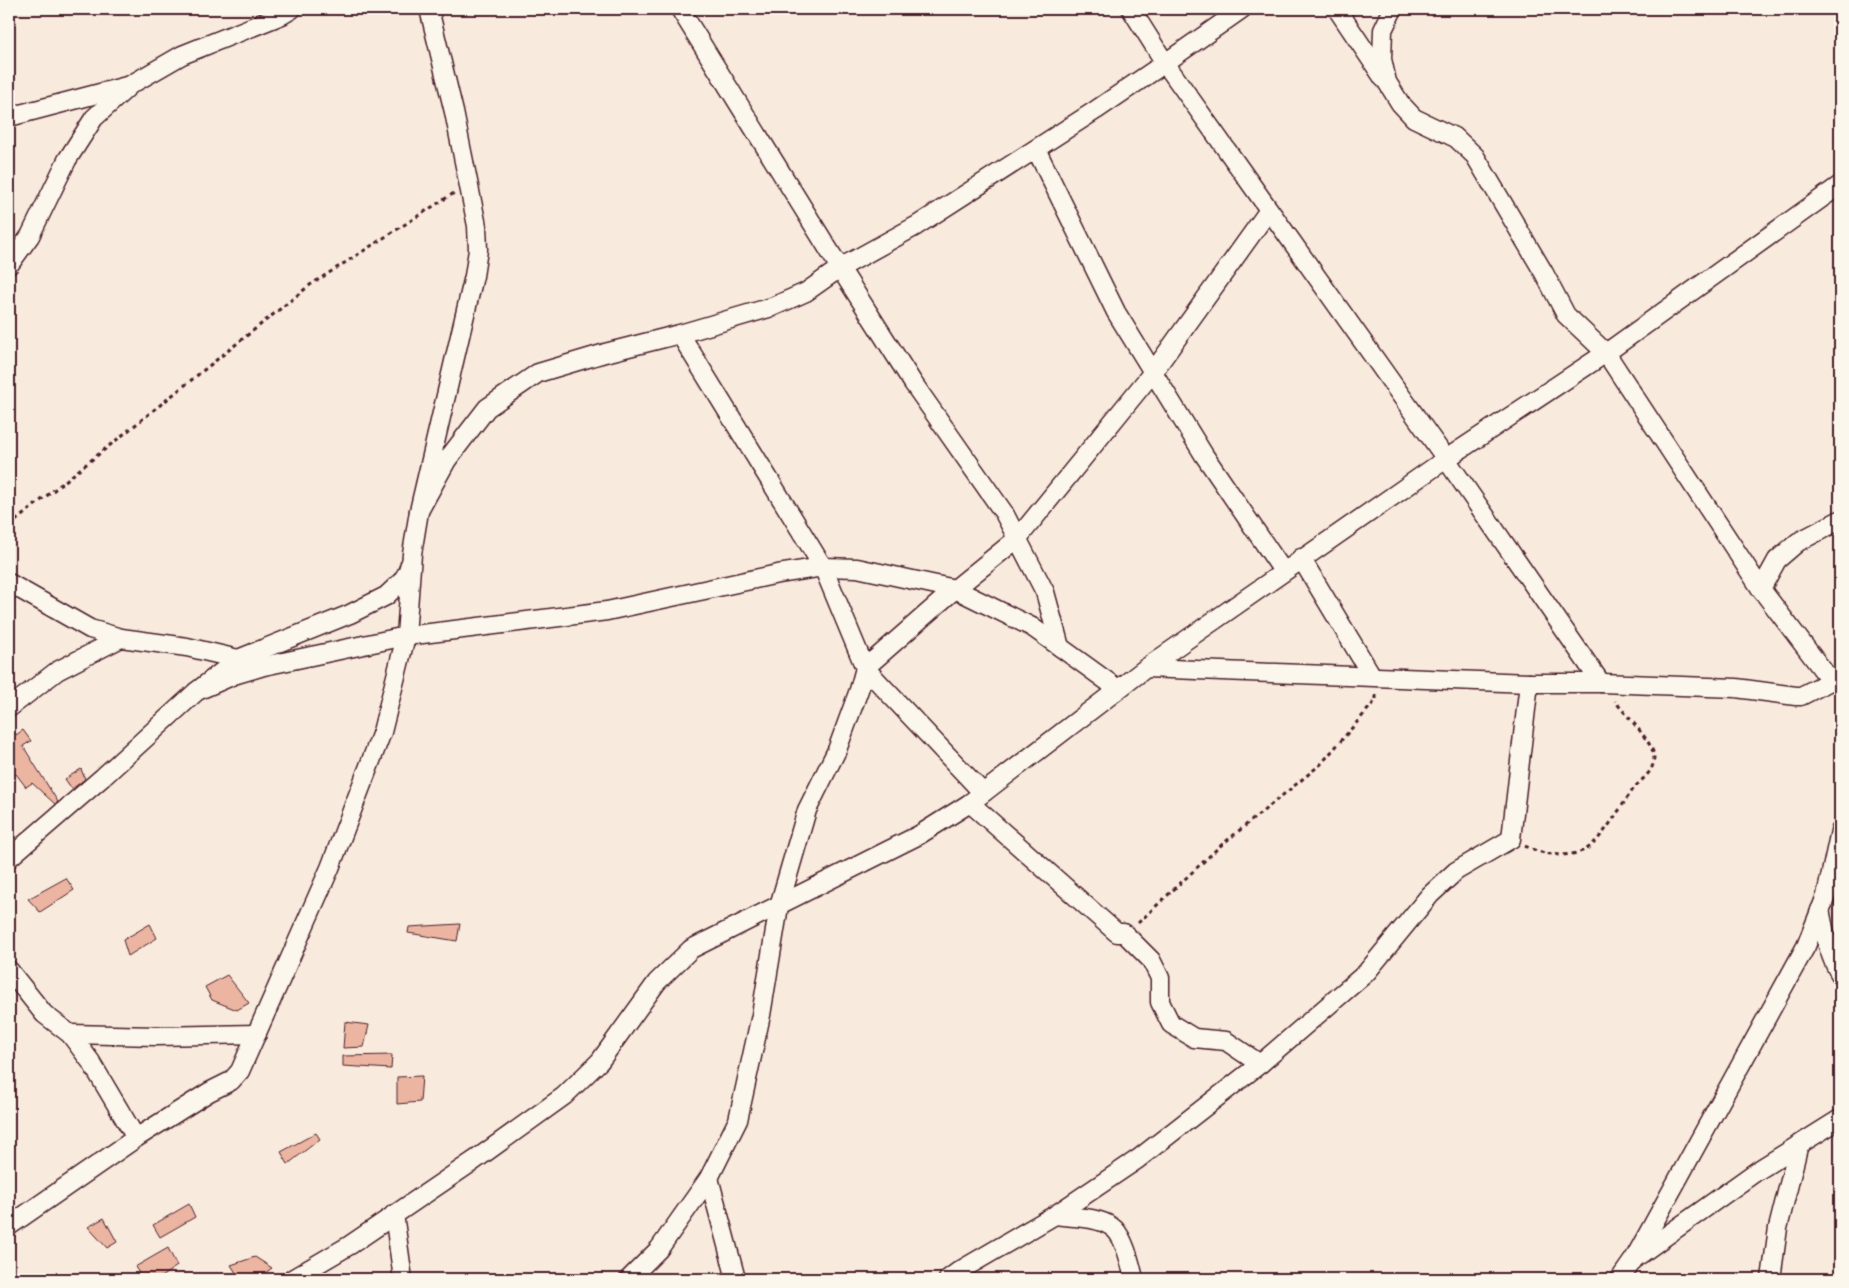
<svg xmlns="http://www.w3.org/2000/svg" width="1849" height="1288" viewBox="0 0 1849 1288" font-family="'Comic Neue',sans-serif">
	<rect width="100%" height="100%" fill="#f8eadd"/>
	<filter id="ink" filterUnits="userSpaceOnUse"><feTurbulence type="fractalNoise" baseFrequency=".02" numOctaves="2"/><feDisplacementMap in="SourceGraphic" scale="10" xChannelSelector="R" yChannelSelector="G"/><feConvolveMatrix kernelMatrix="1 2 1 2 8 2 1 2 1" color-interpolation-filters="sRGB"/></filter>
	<g filter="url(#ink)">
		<g fill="#ecb5a1" stroke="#4a1f2b">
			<path d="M9,723L16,735L23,730L31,741L23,746L58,802L55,804L32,783L26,787L16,774L9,780Z"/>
			<path d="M81,769L85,779L72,789L65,779Z"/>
			<path d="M66,878L74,890L40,912L28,899Z"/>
			<path d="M150,924L157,938L128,956L123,940Z"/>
			<path d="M460,924L457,941L408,933L409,927Z"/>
			<path d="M227,975L249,1003L237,1010L212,1000L205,987Z"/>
			<path d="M345,1022L369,1025L364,1047L343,1048Z"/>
			<path d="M392,1055L391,1069L343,1066V1056Z"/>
			<path d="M422,1076L420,1102L397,1104V1077Z"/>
			<path d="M316,1133L320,1139L288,1164L281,1152Z"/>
			<path d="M189,1204L195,1217L160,1237L153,1225Z"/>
			<path d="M104,1218L117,1242L107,1248L88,1227Z"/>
			<path d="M168,1248L177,1266L158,1279H143L135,1267Z"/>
			<path d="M255,1257L272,1268L257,1279H240L231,1265Z"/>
		</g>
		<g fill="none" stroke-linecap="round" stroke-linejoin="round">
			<defs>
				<g id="minor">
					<path d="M680,9L840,268L913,383L1004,513L1045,592L1060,647"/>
					<path d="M1131,9L1165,63L1242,9"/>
					<path d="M1337,9L1384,79"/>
					<path d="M1393,9L1383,30L1382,59L1387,82L1400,103L1414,118L1456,138L1475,156L1544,273L1566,315L1606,353L1761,589L1831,681"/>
					<path d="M9,117L127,86"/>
					<path d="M1036,149L1116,312L1204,455L1283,571"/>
					<path d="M9,265L30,236L67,160L94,118L130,85L182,55L282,15L292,9"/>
					<path d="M680,334L823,567L865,668L983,793"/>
					<path d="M419,511L447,460L487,408L538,373L605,353L680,334L772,307L806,292L840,268L916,226L1096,110L1165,63L1446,459L1601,683"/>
					<path d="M1301,558L1372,676"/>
					<path d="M9,583L90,629L121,638L187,647L238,659"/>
					<path d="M1761,589L1777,560L1798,542L1840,520"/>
					<path d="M1146,668L1529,683H1601L1736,688L1796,696H1801L1840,676"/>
					<path d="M197,691L234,675L264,666L406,636L607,611L778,574L823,567L857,568L955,589L1032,627L1060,647L1118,689"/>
					<path d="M9,708L57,671L121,638"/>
					<path d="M970,803L1117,933H1124L1151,960L1160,978V1002L1171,1024L1194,1038L1226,1041L1260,1064"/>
					<path d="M9,858L103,777L197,691L238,659L350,614L386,596L402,581L407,573L410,564"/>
					<path d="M1820,910C1825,932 1828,955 1840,974"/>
					<path d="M9,970L44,1014L70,1034L91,1062L136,1138"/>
					<path d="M70,1034L156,1036L257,1034"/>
					<path d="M709,1178L736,1279"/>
					<path d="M394,1214L403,1279"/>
					<path d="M1055,1215C1072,1218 1097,1216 1112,1227C1124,1235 1131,1265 1134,1279"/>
					<path d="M9,1226L136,1138L209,1092L231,1081L240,1071L330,868L382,732L406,636L412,554L419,511L474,276L478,250L477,226L454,112L429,9"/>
					<path d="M1638,1256L1757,1171L1840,1119"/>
					<path d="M292,1279L350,1245L475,1160L564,1096L600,1061L657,982L691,949L919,835L970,803L1146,668L1446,459L1606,353L1840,185"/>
					<path d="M629,1279L659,1249L709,1178L738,1120L761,1015L779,906L807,810L837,750L859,690L865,668L955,589L1018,538L1153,372L1269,210"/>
					<path d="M948,1279L959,1271L1055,1215L1138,1159L1260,1064L1366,973L1430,895L1456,871L1511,839L1529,683"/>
					<path d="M1620,1279L1634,1259L1806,946L1826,896L1840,831"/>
					<path d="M1771,1279L1778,1228L1799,1144"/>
				</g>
			</defs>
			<use href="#minor" stroke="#4a1f2b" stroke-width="21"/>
			<g stroke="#4a1f2b" stroke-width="3" stroke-dasharray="4 4" stroke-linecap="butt">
				<path d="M9,526L310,285L454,193"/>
				<path d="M1525,846C1544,856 1577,860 1593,844C1608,829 1620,808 1632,791C1640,779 1654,774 1654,757C1654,743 1624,713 1615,701"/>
				<path d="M1138,923L1219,847L1321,764L1376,700V693"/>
			</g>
			<use href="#minor" stroke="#fbf7ec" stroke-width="18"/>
		</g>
	</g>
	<rect width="1849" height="1288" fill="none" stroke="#fbf7ec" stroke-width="30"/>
	<rect x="15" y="15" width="1819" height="1258" fill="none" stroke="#4a1f2b" stroke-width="2" filter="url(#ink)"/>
</svg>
